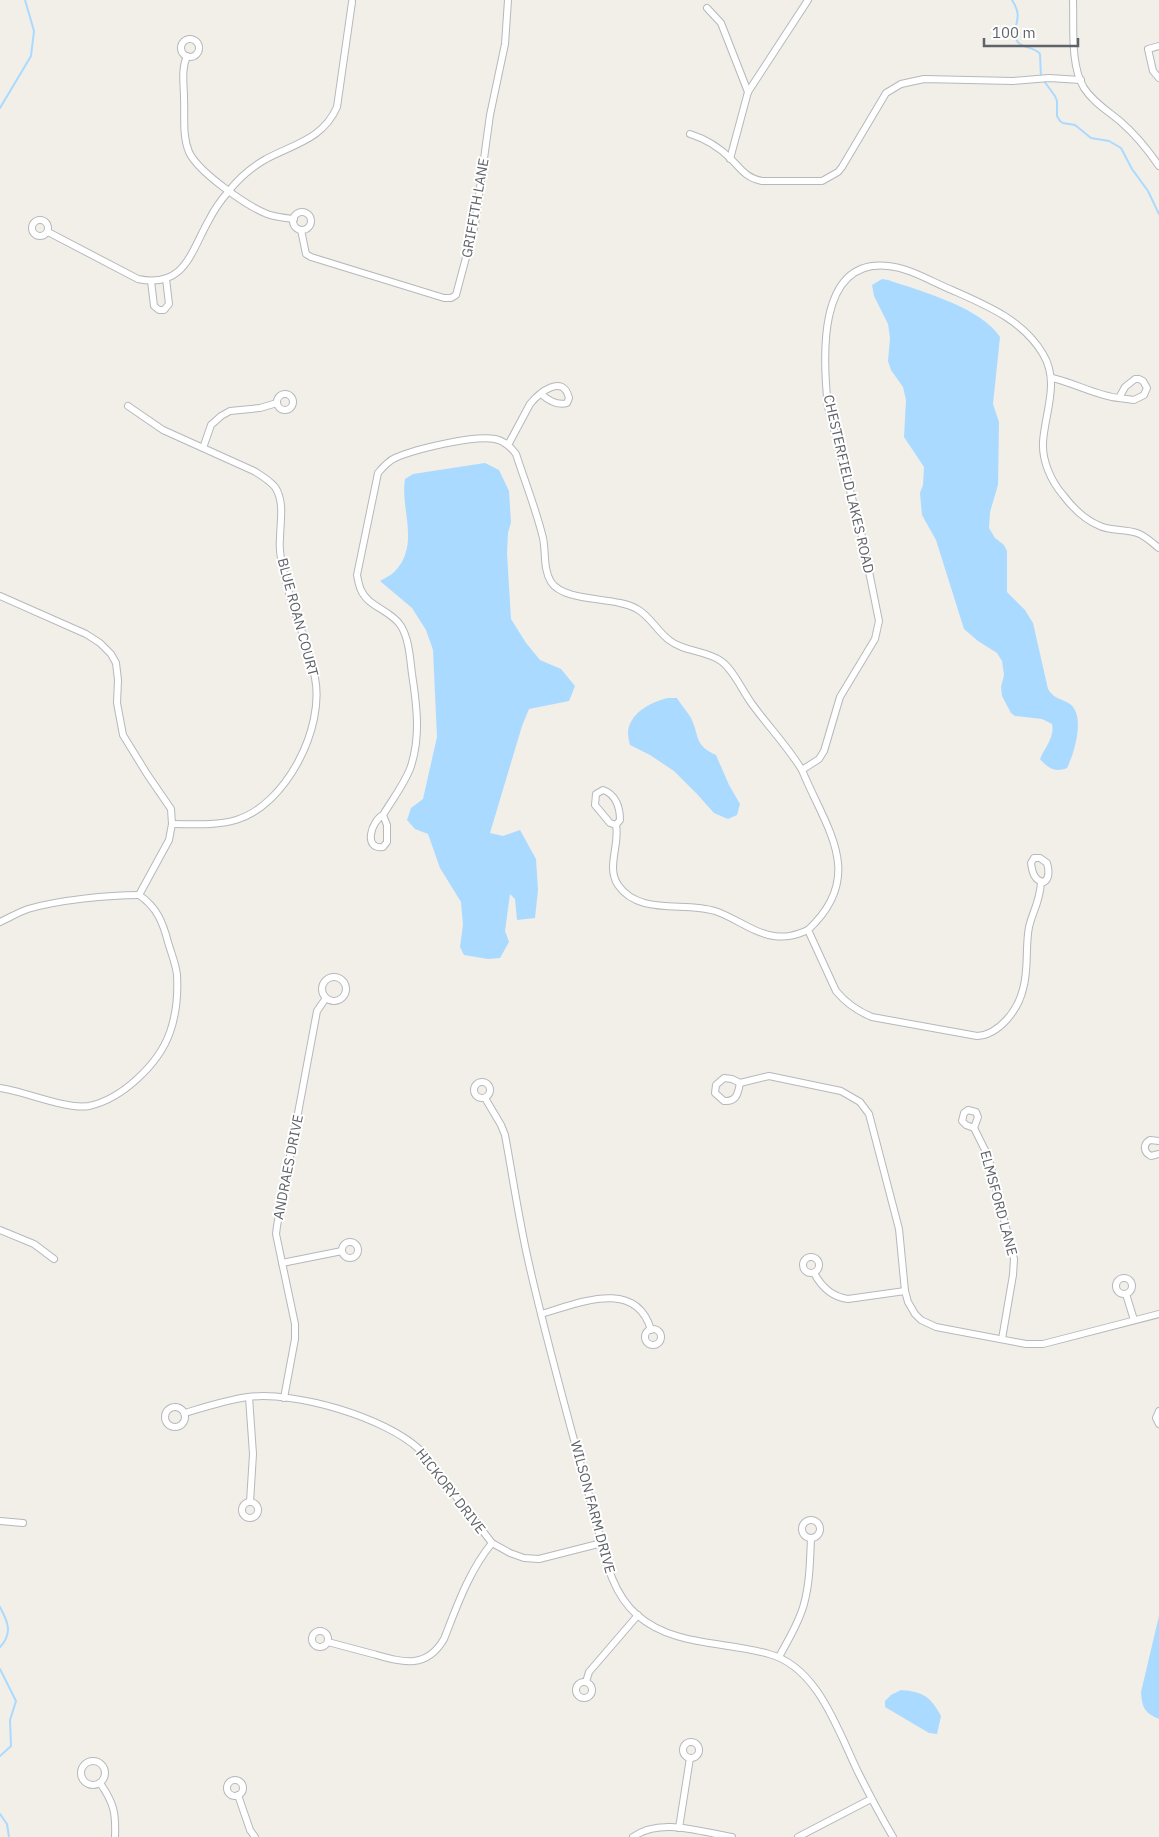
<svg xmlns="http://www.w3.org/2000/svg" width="1159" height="1837" font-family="'IBM Plex Sans',sans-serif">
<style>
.water{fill:#aadaff}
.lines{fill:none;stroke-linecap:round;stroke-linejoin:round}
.stream{stroke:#aadaff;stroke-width:2}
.minor-casing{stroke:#b5b8bc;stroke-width:8}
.minor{stroke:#fff;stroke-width:6}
.labels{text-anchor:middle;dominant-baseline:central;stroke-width:4;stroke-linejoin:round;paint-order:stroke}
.street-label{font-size:14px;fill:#5f6368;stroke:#fff}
</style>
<rect width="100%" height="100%" fill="#f1efe8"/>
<!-- water -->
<g class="water">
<path d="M882 279 888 280C921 291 982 308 1000 337L993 404 999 422 998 485 990 512 989 528 995 538 1004 545 1007 551V592L1025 610 1033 623 1048 689C1055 700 1061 698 1070 704 1086 716 1074 754 1067 768 1055 773 1048 768 1040 759 1045 747 1055 737 1052 724L1042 719 1015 716 1011 713 1002 696 1001 687 1004 675 1002 661 997 653 978 641 964 629 936 540 922 515 920 493 923 485 924 467 904 437 906 400 903 387 891 370 888 361 890 338 888 324 874 296 872 285Z"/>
<path d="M485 463 499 470 509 491 511 522 508 533 507 553 511 619 526 643 540 660 561 669 575 686 569 701 529 709 522 726 490 833 503 836 520 830 536 859 538 890 535 918 517 920 515 899 510 894 505 931 509 942 500 958 488 959 464 955 460 947 463 925 461 902 440 868 428 834 415 829 407 820 411 808 423 799 437 737 433 650 426 630 412 608 380 581C385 578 392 575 396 570 420 543 400 509 405 479L413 474Z"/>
<path d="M668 698H677C681 705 687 711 691 718 700 737 694 745 716 755L729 785 740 804 737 815 728 819 714 813 697 794 674 771 650 755 630 745C629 741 628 737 628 733 629 713 651 702 668 698Z"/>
<path d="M1159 1616V1719C1144 1713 1142 1707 1141 1692Z"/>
<path d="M901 1690C923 1692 930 1696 941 1716L937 1734 929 1733 885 1707V1701L891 1695Z"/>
</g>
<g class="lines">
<!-- stream -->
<g class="stream">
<path d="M1012 0C1025 20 1011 25 1016 39 1020 49 1034 46 1040 54L1041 77"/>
<polyline points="1044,81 1055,96 1057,101 1057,116 1060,121 1063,123 1075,125 1091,138 1109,141 1121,148 1132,169 1148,191 1159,214"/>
<polyline points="0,108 31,56 34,31 25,0"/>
<path d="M0 1607C8 1622 13 1633 0 1647"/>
<polyline points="0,1669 16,1701 10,1720 11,1746 0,1756"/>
<polyline points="0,1814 7,1824 9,1837"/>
</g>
<!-- minor casing -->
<g class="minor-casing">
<g id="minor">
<path d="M1073 0C1074 26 1070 65 1084 88 1093 102 1108 111 1121 122 1136 135 1148 150 1159 166"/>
<polyline points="707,8 721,23 748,92"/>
<circle cx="190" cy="48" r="9"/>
<polyline points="1159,46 1148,49 1153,71 1159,78"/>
<path d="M187 56C181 69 184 85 184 98 185 116 182 135 189 152 198 172 247 206 267 214 275 217 285 218 294 219"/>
<path d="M690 134C706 139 719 147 731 159 741 169 746 178 762 181H822L838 172 842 167 886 93 901 84 924 79 1013 81 1049 78 1081 80"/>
<polyline points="730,159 748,92 808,0"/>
<circle cx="302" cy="221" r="9"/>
<circle cx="40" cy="228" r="8"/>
<polyline points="301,230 306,254 311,257 444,298 451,298 456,295 475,224 490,115 505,44 508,0"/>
<path d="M48 232 138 279C185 289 191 251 209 220 214 210 221 200 228 192 238 179 252 167 266 159 294 144 323 139 337 107L352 2"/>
<polyline points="151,281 154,306 159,310 164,310 169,304 166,279"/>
<path d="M1052 378C1075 383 1097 396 1119 398"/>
<polygon points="1135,379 1139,379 1143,381 1147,388 1144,395 1134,400 1119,398 1125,387"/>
<circle cx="285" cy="402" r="8"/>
<path d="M128 406 163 430 254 471C262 476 269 480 275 487 285 502 280 522 280 539 279 548 281 560 283 569 290 606 308 641 315 678 325 728 286 805 236 820 215 826 193 824 172 824"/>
<path d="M508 445 530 404C539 393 563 373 569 398L567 403C558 406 548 400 541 394"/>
<polyline points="203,448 211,425 221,416 230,411 260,408 277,403"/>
<path d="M0 596 86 634 100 643 111 654 116 663 118 680 117 703 123 735 147 774 171 809 172 824 169 840 139 895C157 907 163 923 168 942 171 953 176 964 177 975 178 993 176 1015 170 1032 159 1064 122 1099 89 1106 67 1110 24 1091 0 1088"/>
<path d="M603 790C616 794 620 808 620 820L616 825 610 823 595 805 596 794Z"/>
<path d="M383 815 387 825V842L383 847C363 850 371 821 383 815 392 800 403 786 410 769 421 738 417 706 412 674 410 658 409 639 401 626 391 610 368 607 361 590 359 586 358 580 357 575L378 473C383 467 388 461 395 458 415 449 474 435 495 439 504 441 511 447 516 454 525 482 536 509 543 538 546 552 543 569 551 582 565 603 615 596 637 609 650 616 657 631 669 640 684 652 705 650 721 661 733 669 743 692 752 704 768 726 788 747 802 770"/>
<path d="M616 825C620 845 606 867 618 885 639 916 685 901 715 911 736 918 753 933 774 936 787 938 796 935 808 930"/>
<path d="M1034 858H1040L1047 863C1049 870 1050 878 1044 882 1034 881 1032 871 1031 863Z"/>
<path d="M1041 882C1040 902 1033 910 1029 927 1025 948 1029 969 1023 989 1018 1010 999 1035 977 1036L872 1017C857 1011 846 1003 836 991L808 930C867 875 826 829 802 770L819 759 824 751 840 697 875 639 879 621 861 532 828 407C823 360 816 258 888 266 910 268 932 282 952 290 986 305 1023 320 1043 354 1060 382 1045 412 1043 442 1042 461 1051 481 1063 495 1072 507 1085 520 1100 526 1111 531 1125 529 1137 533 1146 536 1152 543 1159 548"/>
<path d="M0 922C9 918 19 912 28 909 58 900 109 895 139 895"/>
<circle cx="334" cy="989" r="12"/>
<path d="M724 1078 732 1079 740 1083C738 1093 737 1102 724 1101L715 1093 716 1085Z"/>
<circle cx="482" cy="1090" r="8"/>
<polyline points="740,1083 769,1076 841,1091 860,1102 869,1114 899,1229 905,1291 908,1302 915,1314 921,1320 936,1327 1026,1344 1043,1344 1159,1314"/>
<path d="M485 1098 501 1125 505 1135C513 1178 519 1221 529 1264 544 1330 562 1396 580 1462 586 1483 591 1504 597 1525 605 1557 611 1592 637 1615 674 1647 725 1641 769 1654 818 1667 838 1731 858 1772 869 1794 880 1815 893 1837"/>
<polygon points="968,1110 976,1112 978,1117 974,1128 966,1125 962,1121 964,1113"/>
<polyline points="974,1128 988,1156 1014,1259 1013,1275 1002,1339"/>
<path d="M1159 1141 1150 1140C1143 1144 1143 1152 1151 1156L1159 1154"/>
<polyline points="0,1230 34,1244 54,1259"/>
<circle cx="350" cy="1250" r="8"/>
<circle cx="811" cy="1265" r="8"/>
<polyline points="282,1263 342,1251"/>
<path d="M814 1273C822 1288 832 1297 848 1299L905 1291"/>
<circle cx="1124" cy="1286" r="8"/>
<polyline points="1126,1294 1134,1320"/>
<path d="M541 1314C577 1304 636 1277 651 1330"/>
<circle cx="653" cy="1337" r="8"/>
<polyline points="249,1397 253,1454 250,1502"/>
<polyline points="284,1398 295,1339 295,1324 276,1234 277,1226 317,1011 326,998"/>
<circle cx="175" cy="1417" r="10"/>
<polyline points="1159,1411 1156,1418 1159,1424"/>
<path d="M185 1413C205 1407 226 1400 248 1397 295 1391 385 1417 420 1450L492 1543 510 1553 524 1558 539 1559 602 1543"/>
<circle cx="250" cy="1510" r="8"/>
<circle cx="811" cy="1529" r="9"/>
<polyline points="0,1521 23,1523"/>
<circle cx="320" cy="1639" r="8"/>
<path d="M328 1642C343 1646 358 1650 373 1654 402 1662 426 1670 444 1639 457 1606 469 1571 492 1543"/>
<path d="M779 1657C788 1640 799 1623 804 1604 810 1582 810 1560 811 1538"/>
<circle cx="584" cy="1690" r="8"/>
<polyline points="586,1682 589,1672 638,1615"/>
<circle cx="691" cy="1750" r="8"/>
<circle cx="93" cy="1773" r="12"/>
<circle cx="235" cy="1788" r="8"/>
<path d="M100 1783C114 1803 116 1813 115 1837"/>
<polyline points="238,1795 250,1830 255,1837"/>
<polyline points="679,1828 690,1758"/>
<path d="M633 1837C660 1817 701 1832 732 1837"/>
<polyline points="798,1837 871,1799"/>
</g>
</g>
<!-- minor -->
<use href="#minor" class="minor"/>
</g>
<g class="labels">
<!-- street labels -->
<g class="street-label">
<text transform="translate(475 208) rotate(-80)">GRIFFITH LANE</text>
<text transform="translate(849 484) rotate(77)">CHESTERFIELD LAKES ROAD</text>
<text transform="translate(298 617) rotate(75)">BLUE ROAN COURT</text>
<text transform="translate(288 1167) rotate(-79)">ANDRAES DRIVE</text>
<text transform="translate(999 1203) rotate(75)">ELMSFORD LANE</text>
<text transform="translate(451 1491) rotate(52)">HICKORY DRIVE</text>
<text transform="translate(593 1507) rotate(75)">WILSON FARM DRIVE</text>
</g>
</g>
<!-- scale -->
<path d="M984 38v8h94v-8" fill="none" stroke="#5f6368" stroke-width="2.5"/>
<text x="992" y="38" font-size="15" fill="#5f6368" stroke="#ffffff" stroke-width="4" paint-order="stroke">100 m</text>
</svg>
